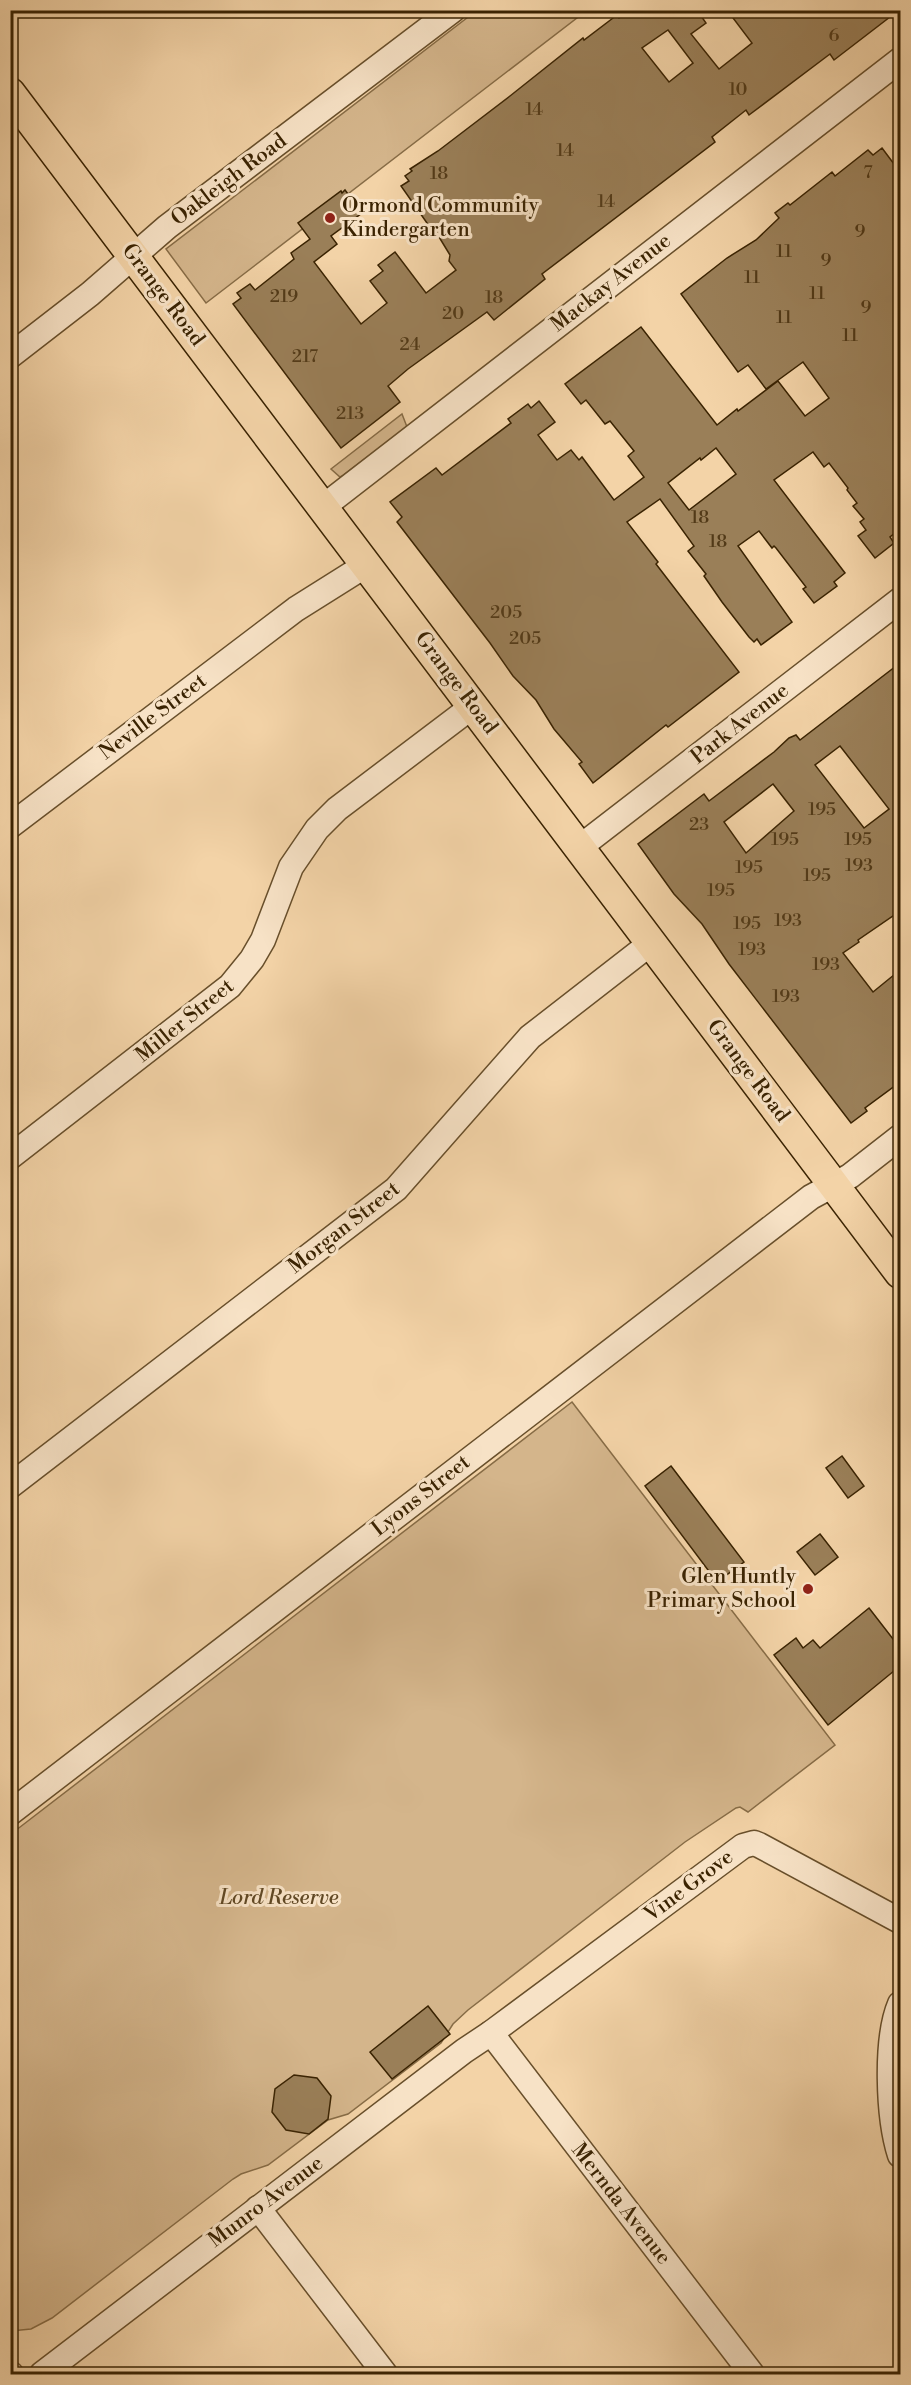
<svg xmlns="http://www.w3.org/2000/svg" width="911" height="2385" font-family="'Libre Bodoni',serif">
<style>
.green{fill:#d4b58b;stroke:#876c46;stroke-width:1.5}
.building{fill:#9a7f58;stroke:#3a2302;stroke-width:1.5;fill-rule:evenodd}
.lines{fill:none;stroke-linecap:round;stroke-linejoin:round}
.minor-casing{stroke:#684f2b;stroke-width:27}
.major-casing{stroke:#3a2302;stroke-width:33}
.minor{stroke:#f7e2c6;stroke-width:24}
.major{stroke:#f3d3a7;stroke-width:30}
.poi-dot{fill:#8f2418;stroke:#f7e2c6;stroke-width:2}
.labels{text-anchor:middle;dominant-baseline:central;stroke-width:6;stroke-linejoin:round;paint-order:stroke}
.number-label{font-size:18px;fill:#523a18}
.street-label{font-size:21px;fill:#3a2302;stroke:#f7e2c6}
.poi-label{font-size:21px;fill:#3a2302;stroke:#f7e2c6;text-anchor:start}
.park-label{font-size:21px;font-style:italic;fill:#604824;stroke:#f7e2c6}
</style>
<rect width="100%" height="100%" fill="#f3d3a7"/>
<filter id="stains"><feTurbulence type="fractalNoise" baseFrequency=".00333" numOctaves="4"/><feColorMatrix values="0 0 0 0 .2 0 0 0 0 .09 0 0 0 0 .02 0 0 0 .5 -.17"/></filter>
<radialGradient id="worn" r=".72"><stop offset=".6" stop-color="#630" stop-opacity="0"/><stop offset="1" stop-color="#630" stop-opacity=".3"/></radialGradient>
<!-- green -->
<g class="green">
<polygon points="476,11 586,11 206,303 166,249"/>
<polygon points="402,414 407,427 342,476 340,477 331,469"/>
<polygon points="572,1402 835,1745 748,1812 740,1807 736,1808 685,1842 468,2010 453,2024 441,2043 348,2114 328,2120 268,2165 241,2174 233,2179 52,2318 31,2329 11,2331 11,1834"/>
</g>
<!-- building -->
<g class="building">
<path d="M629 10H697L706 23 691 34 719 69 752 43 727 10H899L834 60 830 54 749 115 746 110 712 137 715 142 542 274 545 279 494 320 487 312 408 369 388 386 400 402 341 448 233 304 241 298 237 293 250 284 255 290 294 259 291 253 310 239 298 223 341 191 342 193 345 190 362 213 331 236 337 244 314 262 361 324 387 303 370 281 383 271 378 265 395 252 426 293 456 270 449 261 450 255 436 232 434 233 401 186 409 181 405 176 412 171 410 169 438 151 510 96 583 38 584 40 617 15 619 18ZM668 30 693 63 669 82 642 48Z"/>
<path d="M882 148 900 172V529L890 537 894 543 875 558 858 536 866 530 860 522 864 519 853 506 857 503 847 490 848 488 829 463 824 467 813 452 774 480 845 573 834 582 837 586 814 603 803 589 806 587 776 548 774 546 772 548 759 531 738 546 792 622 761 645 757 639 754 642 749 637 722 602 704 576 706 574 688 551 694 546 660 499 627 522 658 562 656 564 739 672 668 727 666 725 593 783 579 764 582 762 554 729 536 700 513 676 490 643 397 522 402 517 390 502 436 468 442 475 511 423 508 419 528 404 531 408 539 401 555 422 538 435 557 460 571 450 579 460 582 457 614 500 644 477 628 456 634 451 610 421 605 424 586 400 581 404 565 384 641 327 717 425 737 409 738 411 778 381 805 416 829 398 803 362 766 389 748 365 738 372 681 294 727 258 756 240 779 218 775 213 788 203 790 205 832 172 835 176 868 150 873 155ZM716 448 736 474 689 510 668 483 700 458 701 460Z"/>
<path d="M900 663V911L858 940 859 942 843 953 873 992 900 970V1082L865 1108 867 1111 851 1123 729 964 702 924 674 894 638 844 704 794 709 801 774 752 789 738 796 735 800 740ZM840 746 889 809 864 828 815 765ZM773 784 794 811 746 853 724 822Z"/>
<polygon points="842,1456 864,1486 848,1498 826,1468"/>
<polygon points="671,1466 744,1562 717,1582 645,1486"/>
<polygon points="820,1534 838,1557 815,1575 797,1552"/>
<polygon points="869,1608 900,1648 900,1666 828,1725 774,1655 796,1638 803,1648 813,1640 820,1648"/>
<polygon points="428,2006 450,2034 392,2079 370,2052"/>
<polygon points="294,2075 317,2078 331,2096 328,2119 309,2134 286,2130 272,2112 275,2089"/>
</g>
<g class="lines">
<!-- minor casing -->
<g class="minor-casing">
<g id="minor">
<polyline points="10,356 90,294 167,227 453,10"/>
<polyline points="323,507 900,60"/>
<polyline points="10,826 296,609 366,565"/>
<polyline points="580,847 900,600"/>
<polyline points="10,1157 230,986 252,959 263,940 291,867 317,829 337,809 473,706"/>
<polyline points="10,1486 396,1189 530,1037 651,943"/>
<polyline points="10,1813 811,1197 850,1176 900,1137"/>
<path d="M900 2004C885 2039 888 2118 900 2155"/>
<polyline points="491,2033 752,2374"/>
<polyline points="258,2208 385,2374"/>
<polyline points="10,2374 11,2374"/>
<polyline points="42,2374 464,2051 491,2033 743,1846 754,1843 759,1845 900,1921"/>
</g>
</g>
<!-- major casing -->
<g class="major-casing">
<polyline id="major" points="10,93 900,1273"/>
</g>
<!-- minor -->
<use href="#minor" class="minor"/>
<!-- major -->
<use href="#major" class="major"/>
</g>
<!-- markers -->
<g class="poi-dot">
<circle cx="330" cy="218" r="6"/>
<circle cx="808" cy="1589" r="6"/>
</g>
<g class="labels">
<!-- number labels -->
<g class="number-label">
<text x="834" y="35">6</text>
<text x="738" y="89">10</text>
<text x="534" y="109">14</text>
<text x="565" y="150">14</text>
<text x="868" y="172">7</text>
<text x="439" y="173">18</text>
<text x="606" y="201">14</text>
<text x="860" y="231">9</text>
<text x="784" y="251">11</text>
<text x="826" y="260">9</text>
<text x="752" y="277">11</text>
<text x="817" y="293">11</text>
<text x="284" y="296">219</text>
<text x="494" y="297">18</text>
<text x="866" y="307">9</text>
<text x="453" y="313">20</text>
<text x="784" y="317">11</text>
<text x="850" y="335">11</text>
<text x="410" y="344">24</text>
<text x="305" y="356">217</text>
<text x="350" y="413">213</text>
<text x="700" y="517">18</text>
<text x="718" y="541">18</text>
<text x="506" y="612">205</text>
<text x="525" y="638">205</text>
<text x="822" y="809">195</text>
<text x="699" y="824">23</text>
<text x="785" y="839">195</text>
<text x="858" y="839">195</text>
<text x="859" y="865">193</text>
<text x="749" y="867">195</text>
<text x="817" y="875">195</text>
<text x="721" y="890">195</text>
<text x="788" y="920">193</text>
<text x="747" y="923">195</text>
<text x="752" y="949">193</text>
<text x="826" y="964">193</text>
<text x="786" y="996">193</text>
</g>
<!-- street labels -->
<g class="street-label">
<text transform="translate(229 180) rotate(-37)">Oakleigh Road</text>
<text transform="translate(611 283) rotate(-38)">Mackay Avenue</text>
<text transform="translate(163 295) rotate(53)">Grange Road</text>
<text transform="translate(456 683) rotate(53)">Grange Road</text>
<text transform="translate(153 717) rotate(-37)">Neville Street</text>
<text transform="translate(740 724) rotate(-38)">Park Avenue</text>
<text transform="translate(185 1021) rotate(-39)">Miller Street</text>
<text transform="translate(748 1071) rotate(53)">Grange Road</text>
<text transform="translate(344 1228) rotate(-38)">Morgan Street</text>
<text transform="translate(421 1496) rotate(-38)">Lyons Street</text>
<text transform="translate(689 1886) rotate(-37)">Vine Grove</text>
<text transform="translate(266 2202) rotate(-37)">Munro Avenue</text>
<text transform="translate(621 2204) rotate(52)">Mernda Avenue</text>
</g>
<!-- poi labels -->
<g class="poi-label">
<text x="342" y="206">Ormond Community<tspan x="342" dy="24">Kindergarten</tspan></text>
<text x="796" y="1577" text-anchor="end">Glen Huntly<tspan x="796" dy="24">Primary School</tspan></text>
</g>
<!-- park labels -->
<g class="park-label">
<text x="279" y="1898">Lord Reserve</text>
</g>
</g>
<!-- margin -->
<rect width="911" height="2385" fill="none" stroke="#f3d3a7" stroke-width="36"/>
<rect x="12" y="12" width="887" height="2361" fill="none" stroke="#3a2302" stroke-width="3"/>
<rect x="18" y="18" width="875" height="2349" fill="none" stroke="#3a2302" stroke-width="1.5"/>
<rect width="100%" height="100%" filter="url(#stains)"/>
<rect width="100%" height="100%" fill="url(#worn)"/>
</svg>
